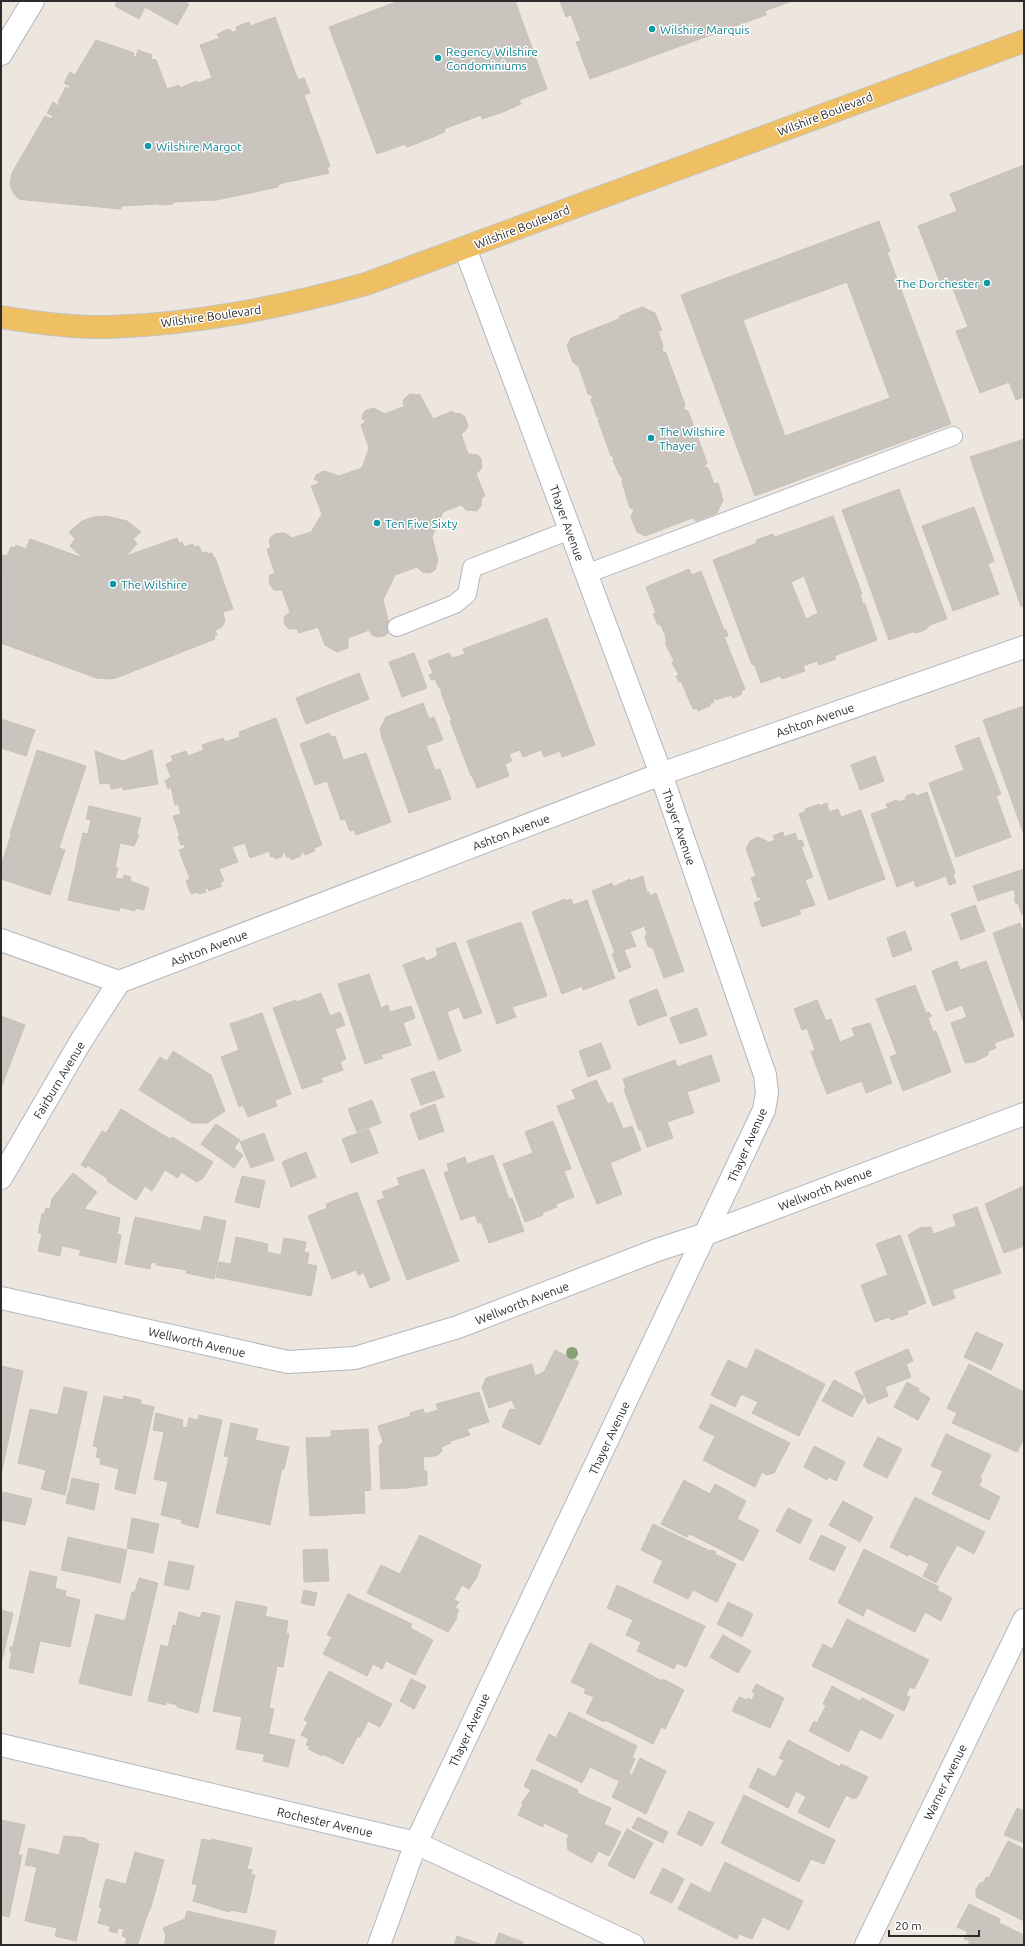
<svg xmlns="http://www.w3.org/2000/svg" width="1025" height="1946" font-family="Ubuntu,sans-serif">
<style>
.building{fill:#c9c4bd;stroke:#c9c1b8;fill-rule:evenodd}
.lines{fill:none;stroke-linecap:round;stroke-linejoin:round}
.lane-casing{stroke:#b2b6bf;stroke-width:20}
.street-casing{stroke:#b2b6bf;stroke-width:24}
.secondary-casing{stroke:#b2b6bf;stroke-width:24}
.primary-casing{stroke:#c4c4c4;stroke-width:24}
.lane{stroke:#fff;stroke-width:18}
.street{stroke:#fff;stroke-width:22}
.secondary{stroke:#fff;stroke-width:22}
.primary{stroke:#efbf63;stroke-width:22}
.tree{fill:#87a274}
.culture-dot{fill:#0f9aa8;stroke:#fff;stroke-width:1.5}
.labels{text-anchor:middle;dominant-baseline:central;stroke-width:3;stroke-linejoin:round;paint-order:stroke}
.culture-label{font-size:12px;fill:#0d838f;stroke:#fff;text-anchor:start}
.street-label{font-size:12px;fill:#2c2c2c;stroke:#fff}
</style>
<rect width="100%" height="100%" fill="#ede6df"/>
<!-- building -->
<g class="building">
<polygon points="117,1 182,1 189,4 177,25 145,7 139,19 115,6"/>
<polygon points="399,1 515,1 547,89 519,100 521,104 503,112 482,119 481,115 444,129 445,132 423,141 407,147 405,144 377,154 329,27"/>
<polygon points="560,1 792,1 765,11 766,15 590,79 576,42 581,41 571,15 566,17"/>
<polygon points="275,17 298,80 304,78 310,93 304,95 330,166 327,168 329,173 283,183 226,30 230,29 232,32 237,31 237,33 236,27 249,22 250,26"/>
<polygon points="226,30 283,183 278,185 278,187 212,201 212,200 173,202 173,204 159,205 158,204 121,206 121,209 26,200 19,199 14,194 10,185 12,173 45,116 51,119 53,116 47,113 53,102 59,106 60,104 58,102 66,87 69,89 70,86 64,83 70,72 75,75 96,40 134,53 133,56 136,57 138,50 152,55 151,59 156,60 167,89 179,85 180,88 197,81 198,83 212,78 200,45 217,39 220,40 217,34"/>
<polygon points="1024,165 1024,397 1016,400 1009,382 980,393 956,331 968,327 950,281 941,285 918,226 957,211 950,194"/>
<path d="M879 221 890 251 887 252 951 424 755 496 681 295ZM847 282 890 398 785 436 743 320Z"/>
<polygon points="642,307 655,313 662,330 658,331 663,346 662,350 666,353 685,405 683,409 688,411 707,463 704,467 708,468 714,484 718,483 723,500 717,513 696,521 692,518 645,536 637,532 631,517 634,509 630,508 622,482 623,478 620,476 613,460 614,457 611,456 598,420 600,417 597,417 591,400 593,396 588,394 579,367 573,362 567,346 571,338 619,319 620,316"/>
<polygon points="410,394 420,395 433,419 453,411 453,413 461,414 465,417 468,426 466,430 461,434 468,454 478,455 481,458 482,468 476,474 485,496 482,497 481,506 477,511 466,510 461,505 443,512 432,537 438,560 435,570 429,573 422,572 417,567 395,575 383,600 389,623 388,633 384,636 377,637 372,635 369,630 348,638 348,648 337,652 325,645 318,627 299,633 297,629 289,629 285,625 284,617 290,612 282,590 274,590 269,583 270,575 275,573 267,550 271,546 269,543 270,538 275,534 281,533 285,533 292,538 311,532 322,514 311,486 320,483 314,479 316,475 324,471 339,476 362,468 369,448 361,425 366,421 362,419 363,414 366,410 374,408 385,414 405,406 403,404 404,399"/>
<polygon points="1024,439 1024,606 1021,607 970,457"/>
<polygon points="899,489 947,619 930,625 925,630 916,633 912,632 889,640 842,510"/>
<polygon points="974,507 994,561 988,564 999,594 953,611 922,526"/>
<polygon points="106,516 127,521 141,532 133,539 137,544 126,556 177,538 179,543 182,542 184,547 193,544 194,547 199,546 202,553 207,552 208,554 212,553 214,558 215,558 233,609 223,612 225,621 222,627 215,630 217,635 214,636 215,639 116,678 109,679 96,678 1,643 2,555 7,556 11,547 15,548 16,545 26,549 30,539 83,558 70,546 75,539 69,532 82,521 94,517"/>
<path d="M833 516 862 594 860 595 863 604H865L877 640 834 656 836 659 819 665 817 661 803 666 805 671 782 679 780 676 761 683 754 664 752 665 713 560 757 543 756 540 773 534 775 537ZM804 576 818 613 806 619 791 582Z"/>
<polygon points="689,569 692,575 701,571 724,630 726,630 728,636 724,637 745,689 741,691 742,694 733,698 732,695 727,697 726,694 724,695 725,697 716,700 716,698 713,699 714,702 710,703 710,706 698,711 697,708 693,709 681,681 679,682 676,676 679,675 672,663 674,661 665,643 667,642 665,637 666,636 660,624 658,625 653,614 656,613 646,587"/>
<polygon points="547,618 595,745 562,757 560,751 544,757 541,750 523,757 520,750 509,754 512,761 505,764 509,776 477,788 472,775 471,776 450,721 452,721 441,693 442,693 440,687 439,688 435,679 431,680 429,675 433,673 428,661 449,653 452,658 465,654 463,649"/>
<polygon points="414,653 427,688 402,697 389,662"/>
<polygon points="359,673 369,699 306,724 296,698"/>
<polygon points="423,703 429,719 434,717 443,740 426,746 435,770 440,769 451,799 409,813 382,738 380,729 386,717"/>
<polygon points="1024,706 1024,835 983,720"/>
<polygon points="276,718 322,845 314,848 315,851 305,855 305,852 300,854 301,856 291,860 290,857 287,858 285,852 282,853 283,856 275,859 274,856 271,857 269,851 250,858 245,843 232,847 238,862 219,869 224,881 220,883 222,886 209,891 208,888 205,889 206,892 199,894 198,892 191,894 186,881 190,879 179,850 185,848 184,844 181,845 178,837 180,836 173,816 181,814 178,804 175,805 171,787 168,789 165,781 171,777 166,764 173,761 171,756 186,751 188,756 204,750 202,745 223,738 225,742 240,737 239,732"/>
<polygon points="1,719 35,730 26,756 1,748"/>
<polygon points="329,733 331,737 335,736 343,760 366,753 391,822 356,835 354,830 350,831 345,819 341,820 327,781 315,785 300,744"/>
<polygon points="979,737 1001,794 996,796 1011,837 956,857 929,783 964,770 955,746"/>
<polygon points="37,750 86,766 59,848 65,850 50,895 1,879 1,866 11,835 10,834"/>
<polygon points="152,750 158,784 123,790 123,787 111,789 110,783 100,784 95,751 123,761"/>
<polygon points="875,756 884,781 860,790 851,765"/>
<polygon points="927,792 955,873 953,874 956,883 949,885 946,876 916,887 914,880 897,887 871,814 888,808 886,804 897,800 897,802 905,800 906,796 914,793 917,796"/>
<polygon points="827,803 829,812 838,809 841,817 861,810 885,879 829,900 799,814 806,811 805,809 819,804 820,806"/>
<polygon points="89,806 141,818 137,833 139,835 134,846 120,843 115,868 118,868 115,878 123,879 124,875 131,877 130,881 149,888 144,910 135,908 135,911 120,907 119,911 68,900 83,833 88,834 91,820 86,819"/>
<polygon points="783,832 784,837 795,833 798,841 802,840 804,846 801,847 813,877 805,880 815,905 799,910 801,914 762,927 754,903 761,900 760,897 758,898 751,878 756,876 746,849 750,841 758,837 767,841 767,843 775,840 773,836"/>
<polygon points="1024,869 1024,886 978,901 973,886"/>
<polygon points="643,876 647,893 649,892 650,896 656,893 684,971 664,978 653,948 648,946 645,937 647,933 644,926 630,932 636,946 624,950 631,967 619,972 612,954 615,953 592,891 612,883 613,887 630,879 630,881"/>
<polygon points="1024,887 1024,914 1022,915 1018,903 1016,904 1014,898 1016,897 1014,890"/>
<polygon points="565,899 566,901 571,899 573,905 587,900 615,978 583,990 582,986 562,994 532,912"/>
<polygon points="975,905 985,931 961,940 951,914"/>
<polygon points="521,922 547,996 512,1007 516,1017 497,1024 467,941"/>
<polygon points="1020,923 1022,929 1024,928 1024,1023 993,933"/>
<polygon points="905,931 912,950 893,957 887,938"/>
<polygon points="455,942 482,1013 464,1019 459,1007 447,1012 461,1051 439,1060 403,965 424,957 426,961 434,958 438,955 436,949"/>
<polygon points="957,961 960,970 986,961 1014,1036 994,1043 996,1048 988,1051 988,1055 974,1062 965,1063 951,1023 967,1017 962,1005 946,1011 932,971"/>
<polygon points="369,974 381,1008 388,1005 390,1012 411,1006 415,1018 403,1023 411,1045 381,1055 383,1058 365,1064 338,984"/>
<polygon points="915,985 926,1013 929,1012 932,1016 928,1018 933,1032 936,1031 951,1072 903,1091 890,1057 897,1054 876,999"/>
<polygon points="657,989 667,1015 638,1026 629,1000"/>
<polygon points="321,993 330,1016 340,1012 345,1025 335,1029 346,1059 340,1062 343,1070 321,1078 323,1082 302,1089 273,1008 296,1000 297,1002"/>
<polygon points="817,1000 826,1021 831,1019 840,1042 855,1036 852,1028 870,1023 892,1083 866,1093 862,1081 827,1094 811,1052 815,1050 807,1028 802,1030 794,1009"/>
<polygon points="697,1008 707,1035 680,1044 670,1018"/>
<polygon points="262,1013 291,1094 275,1100 277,1106 248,1117 243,1105 239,1107 221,1057 239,1050 230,1024"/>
<polygon points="1,1016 25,1025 1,1088"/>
<polygon points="601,1043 611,1068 588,1077 579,1051"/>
<polygon points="173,1051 211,1075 225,1111 207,1123 192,1123 139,1090 160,1057 167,1061"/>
<polygon points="711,1055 720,1081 687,1092 694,1113 667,1122 673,1138 647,1147 641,1130 639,1130 624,1089 626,1089 623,1079 675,1060 677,1067"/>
<polygon points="434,1071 444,1097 421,1105 411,1079"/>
<polygon points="596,1080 608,1104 612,1102 623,1129 632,1126 641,1150 610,1163 622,1194 597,1204 557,1106 576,1099 572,1090"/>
<polygon points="372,1100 381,1123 357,1132 348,1109"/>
<polygon points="435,1104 444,1131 419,1140 410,1114"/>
<polygon points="121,1109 170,1139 172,1137 213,1162 203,1178 197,1182 181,1172 178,1178 165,1170 152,1191 145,1186 136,1200 107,1181 108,1179 87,1165 86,1168 81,1165 102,1131 106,1133"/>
<polygon points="553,1121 571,1169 564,1171 574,1197 556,1204 557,1207 542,1213 543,1215 525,1222 503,1164 533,1153 525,1132"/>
<polygon points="216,1124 240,1140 234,1148 243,1155 234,1168 201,1144"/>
<polygon points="369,1129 378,1153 351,1163 342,1139"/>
<polygon points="264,1133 274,1160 251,1168 240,1142"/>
<polygon points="306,1152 316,1177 291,1187 282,1162"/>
<polygon points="493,1155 509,1199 512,1198 524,1231 489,1243 481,1222 478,1223 475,1215 461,1220 444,1173 449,1171 447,1164 465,1157 467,1164"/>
<polygon points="424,1169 459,1261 407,1280 377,1201 385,1198 382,1192 400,1185 397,1178"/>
<polygon points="73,1173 97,1192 84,1209 120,1218 117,1234 121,1235 116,1263 79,1255 81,1250 62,1246 60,1256 38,1251 42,1233 38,1233 42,1214 44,1214 46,1208 50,1209 52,1199"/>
<polygon points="242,1176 265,1181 259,1208 235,1202"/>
<polygon points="1024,1186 1024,1246 1004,1253 985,1204"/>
<polygon points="357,1192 390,1280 370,1288 364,1273 358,1275 356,1270 332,1279 308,1216 327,1208 326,1204"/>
<polygon points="977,1207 1001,1273 952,1290 955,1298 933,1306 908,1235 920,1228 931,1227 933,1234 956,1226 953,1215"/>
<polygon points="204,1216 226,1221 214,1279 186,1273 187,1270 156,1265 157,1263 151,1262 150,1269 125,1264 135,1217 201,1231"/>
<polygon points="900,1235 926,1303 907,1311 908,1314 891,1320 889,1317 875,1322 861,1285 888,1275 876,1244"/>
<polygon points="236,1237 268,1244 267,1252 281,1255 284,1238 306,1242 304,1252 309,1253 307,1264 317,1266 311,1296 216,1277 219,1262 231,1264"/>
<polygon points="976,1332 1003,1344 991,1370 964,1357"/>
<polygon points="756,1349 825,1384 799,1436 752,1413 758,1402 741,1394 735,1407 711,1395 728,1360 747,1369"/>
<polygon points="908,1349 913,1361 906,1364 911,1377 885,1387 888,1396 868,1404 855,1372"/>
<polygon points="555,1350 579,1362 540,1445 502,1427 510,1409 516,1410 512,1400 489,1408 482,1387 486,1378 532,1364 535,1376 544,1372"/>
<polygon points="969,1364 1024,1392 1024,1439 1017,1452 952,1423 957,1413 947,1408"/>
<polygon points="1,1366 23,1371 1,1475"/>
<polygon points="834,1380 864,1396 852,1417 822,1401"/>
<polygon points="907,1382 919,1389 918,1391 930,1398 918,1420 894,1407"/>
<polygon points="64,1387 87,1392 65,1495 41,1489 46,1470 18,1463 30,1409 58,1415"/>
<polygon points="479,1392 489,1422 467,1429 470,1435 451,1441 451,1443 441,1447 442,1451 438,1455 430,1457 423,1456 424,1471 427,1471 427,1485 407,1488 381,1489 379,1446 383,1442 378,1426 411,1416 410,1413 423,1409 425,1414 438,1410 436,1404"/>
<polygon points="104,1396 123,1400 124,1396 141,1400 141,1404 154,1407 135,1494 115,1489 119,1469 100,1464 101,1458 96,1457 98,1447 93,1446"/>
<polygon points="711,1404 790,1443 774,1473 766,1475 762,1472 755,1487 703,1460 715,1436 699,1428"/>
<polygon points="156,1413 183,1420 182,1427 187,1428 189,1418 198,1420 199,1415 222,1420 198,1528 181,1523 182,1520 161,1515 168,1482 154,1479 164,1432 153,1430"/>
<polygon points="231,1423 258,1429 255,1440 289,1447 284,1469 282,1468 270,1525 216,1513 229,1457 224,1456"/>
<polygon points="368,1429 371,1490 364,1491 365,1513 310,1516 306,1438 331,1437 331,1431"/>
<polygon points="946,1434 991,1455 980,1477 982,1479 979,1486 1000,1497 989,1520 932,1494 943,1471 931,1466"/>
<polygon points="878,1437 902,1449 887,1478 863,1466"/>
<polygon points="814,1446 845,1462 836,1481 829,1477 827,1480 804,1467"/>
<polygon points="72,1478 99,1484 94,1510 66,1503"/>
<polygon points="684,1480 710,1494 715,1484 746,1501 737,1519 759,1530 743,1561 694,1536 689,1534 687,1537 661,1524"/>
<polygon points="3,1492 32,1499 25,1525 1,1520"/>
<polygon points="915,1497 985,1532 974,1554 957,1545 936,1583 923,1576 929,1564 909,1554 908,1556 890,1547"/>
<polygon points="843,1501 873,1517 860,1542 829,1525"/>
<polygon points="788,1508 812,1520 800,1544 776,1531"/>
<polygon points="132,1518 159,1524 153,1553 127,1548"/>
<polygon points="653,1524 710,1551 711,1550 716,1552 715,1554 736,1564 717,1602 693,1590 688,1599 653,1582 663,1561 641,1550"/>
<polygon points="420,1535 481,1565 477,1577 469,1589 462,1585 454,1600 459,1602 455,1608 459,1610 456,1616 457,1618 448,1632 367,1593 381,1565 400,1574"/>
<polygon points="821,1535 846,1547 834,1571 809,1559"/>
<polygon points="68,1537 102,1545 95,1577 61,1570"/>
<polygon points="102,1545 127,1550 120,1583 95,1577"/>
<polygon points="327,1549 329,1581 304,1582 303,1550"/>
<polygon points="864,1549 939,1587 937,1590 952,1598 941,1621 925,1612 915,1632 867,1608 863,1616 838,1603"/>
<polygon points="169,1561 194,1566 189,1590 164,1585"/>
<polygon points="30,1571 57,1577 55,1588 66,1591 65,1596 80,1600 70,1647 40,1641 33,1673 9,1668 12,1652 10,1652 10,1647 13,1647"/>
<polygon points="139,1578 158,1583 131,1696 79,1683 96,1614 125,1621 132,1592 135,1592"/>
<polygon points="617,1585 705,1626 686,1667 677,1663 674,1669 637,1651 641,1642 626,1635 633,1620 607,1608"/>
<polygon points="304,1590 317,1593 314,1606 301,1603"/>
<polygon points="348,1594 412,1624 410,1628 433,1640 415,1675 386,1661 382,1669 373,1664 367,1676 323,1654 332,1637 327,1635"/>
<polygon points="236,1601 267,1607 265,1616 288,1621 286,1634 289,1634 283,1667 277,1666 269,1708 274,1709 264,1754 236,1749 242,1717 213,1711"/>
<polygon points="728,1602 753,1614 742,1637 717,1624"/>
<polygon points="1,1610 13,1613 1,1664"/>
<polygon points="179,1612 200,1618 202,1612 220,1616 198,1713 177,1707 177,1705 166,1702 166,1705 148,1701 161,1645 168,1647 173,1625 176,1626"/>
<polygon points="847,1619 929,1660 914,1689 910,1687 906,1695 910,1697 904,1711 812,1666 823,1644 832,1649"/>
<polygon points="723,1635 751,1651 738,1673 710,1657"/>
<polygon points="590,1643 662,1681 663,1679 684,1690 665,1729 661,1727 653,1744 605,1720 604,1722 586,1713 594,1697 584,1693 586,1689 571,1682"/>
<polygon points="329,1671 392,1704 380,1727 368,1721 360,1737 358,1736 343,1764 323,1754 322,1756 308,1749 310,1746 306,1745 309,1739 301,1735 308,1722 304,1720"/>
<polygon points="411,1679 426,1686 414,1709 400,1701"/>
<polygon points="756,1684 784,1698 770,1728 732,1711 739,1697 747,1700 748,1698 752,1700 755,1693 752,1692"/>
<polygon points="832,1686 860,1701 862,1698 894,1715 881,1739 860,1729 849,1752 809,1731 814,1721 817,1723 826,1706 823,1704"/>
<polygon points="569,1712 637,1746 632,1757 635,1759 629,1773 624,1771 619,1781 590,1767 582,1783 536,1760 549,1734 556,1738"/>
<polygon points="269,1734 295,1740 288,1767 263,1761"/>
<polygon points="788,1740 840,1767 841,1764 868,1777 857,1798 855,1797 854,1799 846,1795 829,1828 798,1812 806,1797 796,1791 788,1808 749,1787 758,1768 775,1777 784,1760 779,1758"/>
<polygon points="640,1758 666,1771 646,1814 612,1797 624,1771 632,1775"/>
<polygon points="532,1769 578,1790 577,1793 611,1808 604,1824 621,1832 609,1856 598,1851 592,1863 568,1850 567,1839 569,1835 544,1823 543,1827 518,1815 523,1805 522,1802 531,1790 524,1786"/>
<polygon points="744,1795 835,1840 824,1864 811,1859 799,1882 721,1843"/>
<polygon points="1017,1808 1024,1811 1024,1843 1004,1835"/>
<polygon points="689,1811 714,1823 702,1846 677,1834"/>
<polygon points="638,1817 668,1832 663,1843 632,1828"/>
<polygon points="1,1820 25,1825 18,1855 22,1855 9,1917 1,1915"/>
<polygon points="627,1829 653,1843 634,1879 608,1865"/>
<polygon points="64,1836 85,1838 88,1841 99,1844 76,1941 55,1936 57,1928 25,1921 37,1867 25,1865 29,1848 59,1855"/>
<polygon points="202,1839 211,1841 212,1839 252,1848 247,1869 252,1870 251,1875 255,1875 246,1913 230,1910 229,1912 193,1901 197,1885 192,1884"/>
<polygon points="1008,1841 1024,1849 1024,1921 976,1897 976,1890 980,1883 984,1882 986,1877 989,1878"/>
<polygon points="135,1852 164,1860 151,1907 146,1918 139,1941 137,1945 125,1945 127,1938 122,1936 124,1929 118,1928 117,1933 109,1931 110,1926 98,1923 102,1908 99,1907 106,1879 126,1884"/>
<polygon points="725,1862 803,1901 789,1930 763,1917 752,1939 739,1934 737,1939 678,1909 691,1883 710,1893"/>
<polygon points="663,1868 684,1879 672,1903 650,1893"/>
<polygon points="969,1904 1000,1919 999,1923 1024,1935 1024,1945 968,1945 970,1941 964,1939 968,1932 957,1927"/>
<polygon points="187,1911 276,1931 273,1945 164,1945 166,1935 163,1928 185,1919"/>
<polygon points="499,1933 523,1942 522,1945 495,1945"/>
<polygon points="457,1936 483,1945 454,1945"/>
</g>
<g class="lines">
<!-- lane casing -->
<g class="lane-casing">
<g id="lane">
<polyline points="586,574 953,436"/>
<polyline points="397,627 455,604 467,594 472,568 570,530"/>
</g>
</g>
<!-- street casing -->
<g class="street-casing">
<g id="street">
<polyline points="1,940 119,982 661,774 1024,647"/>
<polyline points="1,1178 81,1041 119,982"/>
<polyline points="1,1298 288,1362 355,1358 458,1327 657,1250 706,1234 1024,1114"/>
<polyline points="1,1745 416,1843 633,1945"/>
<polyline points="379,1945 416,1843 764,1110 767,1093 765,1075 661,774 465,248"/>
<polyline points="866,1945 1024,1620"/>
</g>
</g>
<!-- secondary casing -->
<g class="secondary-casing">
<polyline id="secondary" points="1,54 33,1"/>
</g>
<!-- primary casing -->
<g class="primary-casing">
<path id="primary" d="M1 317C37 323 73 328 110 327 198 324 281 307 366 284L1024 41"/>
</g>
<!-- lane -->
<use href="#lane" class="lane"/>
<!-- street -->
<use href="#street" class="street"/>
<!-- secondary -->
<use href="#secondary" class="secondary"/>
<!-- primary -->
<use href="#primary" class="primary"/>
</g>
<!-- trees -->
<circle class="tree" cx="572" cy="1353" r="6"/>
<!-- markers -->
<g class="culture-dot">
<circle cx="652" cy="29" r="4"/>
<circle cx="438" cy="58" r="4"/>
<circle cx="148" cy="146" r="4"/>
<circle cx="987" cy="283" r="4"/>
<circle cx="651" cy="438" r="4"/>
<circle cx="377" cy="523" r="4"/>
<circle cx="113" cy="584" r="4"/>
</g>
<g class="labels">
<!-- culture labels -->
<g class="culture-label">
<text x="660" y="29">Wilshire Marquis</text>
<text x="446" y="51">Regency Wilshire<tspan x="446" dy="14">Condominiums</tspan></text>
<text x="156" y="146">Wilshire Margot</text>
<text x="979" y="283" text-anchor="end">The Dorchester</text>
<text x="659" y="431">The Wilshire<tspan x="659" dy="14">Thayer</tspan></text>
<text x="385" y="523">Ten Five Sixty</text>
<text x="121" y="584">The Wilshire</text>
</g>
<!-- street labels -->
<g class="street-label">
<text transform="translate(825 114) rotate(-21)">Wilshire Boulevard</text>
<text transform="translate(522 227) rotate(-21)">Wilshire Boulevard</text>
<text transform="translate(211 316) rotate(-8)">Wilshire Boulevard</text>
<text transform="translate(567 523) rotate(70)">Thayer Avenue</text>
<text transform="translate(815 720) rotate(-19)">Ashton Avenue</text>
<text transform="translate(679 827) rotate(71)">Thayer Avenue</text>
<text transform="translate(511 832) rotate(-21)">Ashton Avenue</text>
<text transform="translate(209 948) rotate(-21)">Ashton Avenue</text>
<text transform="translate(59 1080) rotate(-59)">Fairburn Avenue</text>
<text transform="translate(747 1145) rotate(-66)">Thayer Avenue</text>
<text transform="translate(825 1189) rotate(-21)">Wellworth Avenue</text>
<text transform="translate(522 1303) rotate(-21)">Wellworth Avenue</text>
<text transform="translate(197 1342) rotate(13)">Wellworth Avenue</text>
<text transform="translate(609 1438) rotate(-65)">Thayer Avenue</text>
<text transform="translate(469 1730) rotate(-65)">Thayer Avenue</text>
<text transform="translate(945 1782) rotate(-64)">Warner Avenue</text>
<text transform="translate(325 1822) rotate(13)">Rochester Avenue</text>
</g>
</g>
<!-- border -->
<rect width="1025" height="1946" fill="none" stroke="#2c2c2c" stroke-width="4"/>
<!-- scale -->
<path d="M889 1930v6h90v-6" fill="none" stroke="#2c2c2c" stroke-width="2"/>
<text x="895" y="1930" font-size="12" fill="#2c2c2c" stroke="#ffffff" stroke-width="3" paint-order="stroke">20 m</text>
</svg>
